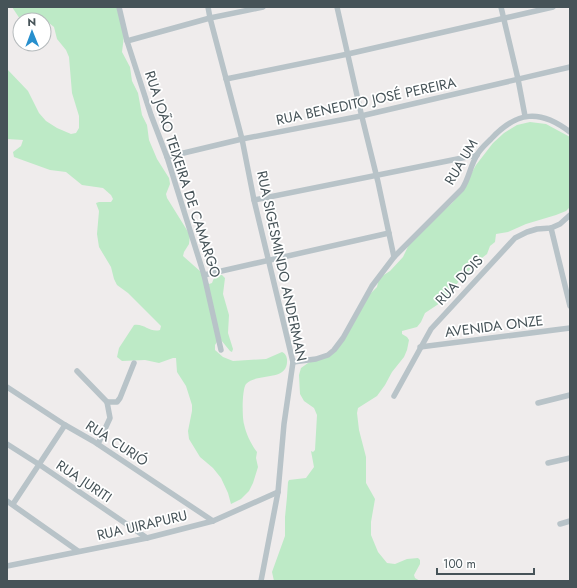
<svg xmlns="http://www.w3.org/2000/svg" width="577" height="588" font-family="Jost,sans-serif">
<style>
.green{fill:#bdeac6}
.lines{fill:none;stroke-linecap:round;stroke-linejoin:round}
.street{stroke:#b8c3c8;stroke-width:5.5}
.labels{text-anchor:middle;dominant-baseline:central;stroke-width:3.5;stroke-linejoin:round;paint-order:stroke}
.street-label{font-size:14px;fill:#465358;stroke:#fff}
</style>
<rect width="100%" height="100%" fill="#efecec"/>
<!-- green -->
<g class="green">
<path d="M12 7H120L125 28 122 52 130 67 132 81 138 93 142 115 147 125 149 140 157 159 169 178 170 184 166 194 167 198 190 235 189 244 184 252 183 256 201 272 209 284 212 283 214 278 219 275H222L225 278 223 294 229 315 228 333 233 349 232 352 230 351 221 340 219 339 215 345V350L223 357 233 361 266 359 282 352C285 353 286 355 287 359 289 383 257 372 246 384 242 389 242 417 244 424 246 434 251 444 257 452L256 458 258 467 253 483 249 491 241 499 231 504 228 493 221 478 213 468 200 457 189 439 188 431 192 411V405L186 386 177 372 176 358H173L159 363 145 360 122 361 117 357 119 348 134 325C144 323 150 333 160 330L161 326 128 293 117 285 114 279 111 267 99 247 97 234 99 211 96 203 99 202H111L113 199 111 195 103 188 82 185 66 172 50 170 14 157 13 152 21 146 23 140 7 139V69L28 91 39 113 46 121 57 128 71 134 76 133 79 128V116L72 93 69 57 66 50 57 39 54 27 49 23 44 21V20L20 19Z"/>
<polygon points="530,122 546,124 570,137 570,207 566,211 556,215 526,224 508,232 496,234 495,242 490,246 487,254 473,265 468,272 466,273 461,270 459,281 446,299 425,313 421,322 417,327 402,331 402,334 407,337 409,340 407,350 404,357 392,372 385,385 377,396 358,408 357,413 359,430 366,457 366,483 375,499 371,522 371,535 378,552 387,563 395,564 407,559 418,558 420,560 420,564 414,575 415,578 420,581 274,581 272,572 285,536 285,517 287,497 288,482 289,480 306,478 314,467 311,451 313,452 315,450 317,415 314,408 304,401 300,394 299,375 301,368 308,363 336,350 369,295 377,287 379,278 390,271 403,257 414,234 425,227 452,203 461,192 476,165 493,143 504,133 517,125"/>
</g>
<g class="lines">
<!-- street -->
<g class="street">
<polyline points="119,7 127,41 151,115 167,157 204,275 221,350"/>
<polyline points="208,7 210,18 242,139 254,200 293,362 284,424 278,492 261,581"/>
<polyline points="337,7 361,113 378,182 394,257"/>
<polyline points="501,7 518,79 525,116"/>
<polyline points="127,41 210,18 263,7"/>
<polyline points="226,79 348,54 553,7"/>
<polyline points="167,157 242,139 361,116 570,67"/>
<polyline points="254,200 477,155"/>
<polyline points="551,228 570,306"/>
<polyline points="204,275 389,233"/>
<polyline points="420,347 570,328"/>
<path d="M293 362 316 359 328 355 334 350 343 338 372 286 394 257 462 189C469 179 470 166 477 155 480 149 486 144 491 139 517 111 540 109 570 132"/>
<polyline points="77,371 107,402 110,418 98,444"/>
<polyline points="7,387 65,425 93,441 213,521"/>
<polyline points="394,396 431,329 515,238 527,232 537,229 551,228 560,224 570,215"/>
<polyline points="107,402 117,402 120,398 134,363"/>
<polyline points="538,403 570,395"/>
<polyline points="7,444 40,465 147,538"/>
<polyline points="548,463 570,458"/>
<polyline points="7,501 78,551"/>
<polyline points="13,504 65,425"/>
<polyline points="560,524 570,521"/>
<polyline points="7,566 147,538 213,521 278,492"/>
</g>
</g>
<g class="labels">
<!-- street labels -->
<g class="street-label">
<text transform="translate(366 101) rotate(-12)">RUA BENEDITO JOSÉ PEREIRA</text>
<text transform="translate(461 162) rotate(-59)">RUA UM</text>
<text transform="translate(183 174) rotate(72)">RUA JOÃO TEIXEIRA DE CAMARGO</text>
<text transform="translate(282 266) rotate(78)">RUA SIGESMINDO ANDERMAN</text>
<text transform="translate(459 280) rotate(-47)">RUA DOIS</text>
<text transform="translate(494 326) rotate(-7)">AVENIDA ONZE</text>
<text transform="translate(117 443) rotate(33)">RUA CURIÓ</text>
<text transform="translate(84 481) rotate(34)">RUA JURITI</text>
<text transform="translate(142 525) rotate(-13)">RUA UIRAPURU</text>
</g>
</g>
<!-- border -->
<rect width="577" height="588" fill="none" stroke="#465358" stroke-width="16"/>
<!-- north arrow -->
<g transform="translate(32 32) rotate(359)"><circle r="19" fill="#ffffff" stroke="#b5babc"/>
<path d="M0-3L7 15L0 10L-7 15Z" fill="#278fcd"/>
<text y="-6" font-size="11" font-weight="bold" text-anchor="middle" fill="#465358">N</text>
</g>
<!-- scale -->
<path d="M437 568v6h97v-6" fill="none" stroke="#465358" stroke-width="2"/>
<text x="443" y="568" font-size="12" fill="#465358" stroke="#ffffff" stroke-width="3" paint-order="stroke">100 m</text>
</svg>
